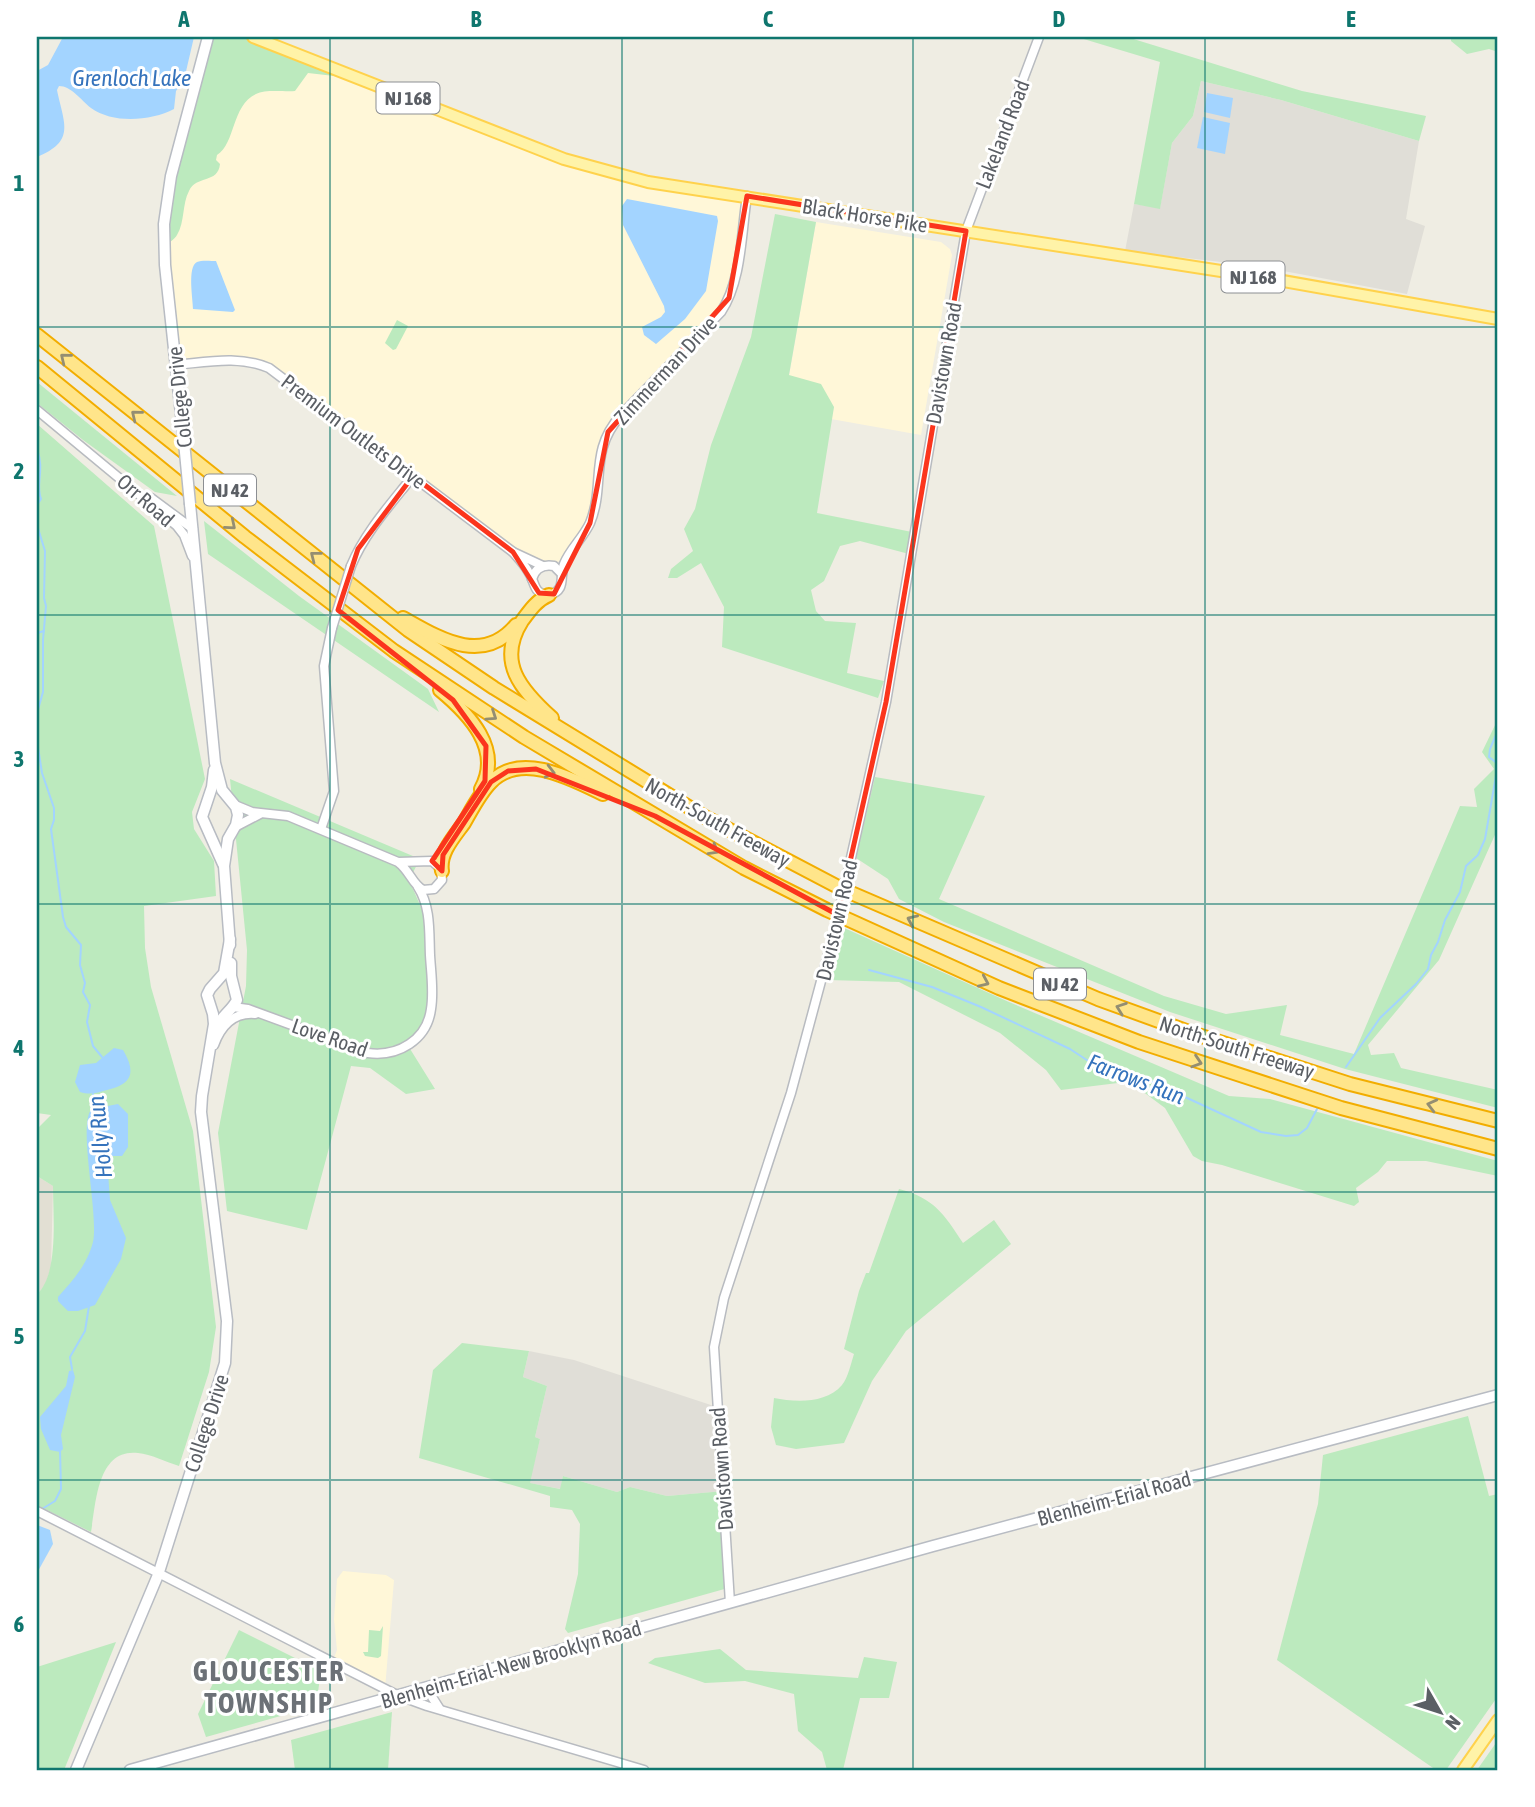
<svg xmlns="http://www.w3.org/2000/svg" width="1535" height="1807" font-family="'Asap Condensed',sans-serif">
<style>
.commercial{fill:#fff7d8}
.industrial{fill:#e0ded7}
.education{fill:#e2dfd3}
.green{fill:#bceabe}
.water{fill:#a3d4ff}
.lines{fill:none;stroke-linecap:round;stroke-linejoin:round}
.stream{stroke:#a3d4ff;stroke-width:2}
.tertiary-casing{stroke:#b8bbc0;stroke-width:11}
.secondary-casing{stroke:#b8bcc3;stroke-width:13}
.primary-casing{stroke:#ffd24c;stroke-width:14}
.motorway-casing{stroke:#f2ad00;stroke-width:16}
.tertiary{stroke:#fff;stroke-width:8}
.secondary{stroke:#fff;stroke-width:10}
.primary{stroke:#fff3a8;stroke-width:10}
.motorway{stroke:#ffe58a;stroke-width:12}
.tertiary-bridge-casing{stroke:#b8bbc0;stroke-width:11;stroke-linecap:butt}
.secondary-bridge-casing{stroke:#b8bcc3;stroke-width:13;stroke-linecap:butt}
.tertiary-bridge{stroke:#fff;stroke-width:8}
.secondary-bridge{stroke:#fff;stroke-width:10}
.oneway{stroke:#948e72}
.marked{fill:none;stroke:#fb351d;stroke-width:5;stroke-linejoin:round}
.grid{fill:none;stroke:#0f766e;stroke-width:2;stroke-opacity:0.55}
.labels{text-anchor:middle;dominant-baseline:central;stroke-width:6;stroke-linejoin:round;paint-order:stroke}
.shield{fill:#fff;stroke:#8c8f93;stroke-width:2}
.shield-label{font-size:19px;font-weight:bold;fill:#5b5f65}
.street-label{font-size:21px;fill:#5b5f65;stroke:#fff}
.water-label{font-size:23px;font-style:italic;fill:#3573bc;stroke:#fff}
.district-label{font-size:28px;font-weight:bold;letter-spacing:2px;fill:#6c7177;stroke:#fff}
.neatline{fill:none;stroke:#0f766e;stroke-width:2.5}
.grid-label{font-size:23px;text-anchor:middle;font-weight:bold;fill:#0f766e}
</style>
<rect width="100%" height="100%" fill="#efede3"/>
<!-- commercial -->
<g class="commercial">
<polygon points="253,37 621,175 747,196 729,298 608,432 592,515 564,557 558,562 551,565 532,563 344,423 253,362 175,365 164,224"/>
<polygon points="816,222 941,242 950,249 952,255 921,435 831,419 834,407 789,376"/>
<polygon points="343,1571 386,1575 394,1580 385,1689 332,1663 337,1650 334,1619 337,1579"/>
</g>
<!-- industrial -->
<g class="industrial">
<polygon points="1201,81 1281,100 1419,141 1406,219 1425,226 1407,294 1256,266 1125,251 1134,204 1160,208 1172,143 1193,116"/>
<polygon points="529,1351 574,1360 717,1407 724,1491 667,1496 630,1487 617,1492 563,1476 561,1489 529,1483 540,1439 535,1437 547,1386 523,1377"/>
</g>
<!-- education -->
<polygon class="education" points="37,1176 53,1186 51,1267 46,1284 37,1294"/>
<!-- green -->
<g class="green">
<path d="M208 37H253L361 79 308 73 295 91C285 92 265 89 256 94 231 106 236 143 217 155L216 160 220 164C218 184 196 175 189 191 182 204 185 222 177 235 175 239 168 243 165 246L166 203Z"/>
<polygon points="1077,37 1127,37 1302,91 1426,116 1419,141 1281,100 1201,81 1193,116 1172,143 1160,209 1134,204 1160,62"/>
<polygon points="1451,37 1498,37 1498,52 1489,49 1467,54 1451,41"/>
<polygon points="775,214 816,222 789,375 821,384 834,407 817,513 912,532 909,554 860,541 840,546 824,581 811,590 816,611 825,621 856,623 847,673 884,681 878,698 722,647 724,607 701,563 677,578 668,578 671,569 693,551 684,529 695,509 711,445 751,337"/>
<polygon points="397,320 408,326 396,349 393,350 385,343"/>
<polygon points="37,382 177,496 155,492 83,440 37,403"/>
<path d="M37 424 154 526 205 779 192 812 194 829 214 861 216 896 144 906 145 948 151 987 193 1131 216 1327 209 1372 179 1466C166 1462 151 1454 138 1453 97 1448 96 1504 91 1532L37 1505V1294C59 1275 53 1214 53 1186L37 1176V1129L51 1115 37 1113Z"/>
<polygon points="204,521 299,596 428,689 439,712 208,554"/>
<polygon points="1498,719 1498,828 1439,960 1368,1045 1371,1055 1394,1053 1401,1068 1498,1090 1498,1108 1345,1069 1170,1012 944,922 899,899 888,879 856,858 875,777 985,796 939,899 1164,996 1226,1014 1287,1005 1280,1035 1354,1054 1460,806 1477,807 1474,789 1494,769 1482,752"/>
<polygon points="230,779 420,859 409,880 424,914 430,981 428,1013 422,1027 407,1044 435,1089 406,1094 370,1068 351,1066 307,1230 227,1211 218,1133 246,986 247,950"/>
<polygon points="842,927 1009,1002 1229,1096 1270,1099 1498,1161 1498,1176 1426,1161 1387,1161 1378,1172 1356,1188 1359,1202 1354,1206 1222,1165 1202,1161 1193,1156 1165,1108 1138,1088 1126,1082 1061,1090 1046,1070 1000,1033 899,982 828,980"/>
<path d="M899 1189C934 1198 944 1214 963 1243L994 1220 1011 1244 906 1331 872 1381 844 1443 796 1449 776 1445 771 1427 774 1398C795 1402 826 1404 842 1385 848 1378 851 1363 854 1354L844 1349 859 1291 866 1273H869Z"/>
<polygon points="462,1343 529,1351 523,1377 547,1386 535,1437 540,1439 530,1483 560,1489 563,1476 617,1492 630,1487 667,1496 724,1491 728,1588 568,1633 565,1629 578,1574 580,1524 572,1510 550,1507 550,1496 419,1458 433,1370"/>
<polygon points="1468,1416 1489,1496 1498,1494 1498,1696 1446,1770 1436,1770 1277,1660 1318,1504 1323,1455"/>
<polygon points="383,1626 381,1656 378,1658 365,1656 363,1652 368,1652 369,1630 380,1631"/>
<polygon points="239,1630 321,1671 316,1706 206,1737 198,1714"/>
<polygon points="116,1642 64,1770 39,1770 37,1768 37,1667"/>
<polygon points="720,1649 746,1670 858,1678 864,1657 897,1662 889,1698 860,1698 843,1770 827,1770 822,1752 798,1731 794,1694 745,1681 705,1683 648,1663 655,1658"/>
<polygon points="392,1712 388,1770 295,1770 291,1740"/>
<polygon points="1498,1740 1498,1770 1477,1770"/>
</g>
<!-- water -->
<g class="water">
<path d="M63 37H194L184 80 176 91 174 109C151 121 113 124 91 108 81 100 71 86 59 86L57 90C64 124 76 141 37 157V71L48 65Z"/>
<polygon points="1207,93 1233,98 1230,118 1204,112"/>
<polygon points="1203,117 1230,123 1225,154 1197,148"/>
<polygon points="627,199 717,216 718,221 706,291 685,319 656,344 644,335 642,327 661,317 665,312 664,306 623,225 622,206"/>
<path d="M216 261 235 310 233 312 193 309C193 299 187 267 197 262 201 260 211 261 216 261Z"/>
<path d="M114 1048 123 1050C136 1072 133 1084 107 1090 97 1093 90 1095 80 1092L75 1082 80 1065 96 1063Z"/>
<path d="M118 1104 128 1114V1147L122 1156H109L107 1159 110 1200 126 1238 121 1259 95 1305 78 1311H68L58 1301V1297C73 1280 87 1265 93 1242 99 1215 77 1122 92 1109Z"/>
<polygon points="73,1370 75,1377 61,1435 63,1449 60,1452 50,1450 41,1429 40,1417 66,1386 69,1371"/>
<polygon points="37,1525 50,1530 53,1544 37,1573"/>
</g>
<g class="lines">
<!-- stream -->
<g class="stream">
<path d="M37 450C45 469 35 485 41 499L37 505"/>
<polyline points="37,525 45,551 44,598 46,606 43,640 43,692 37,713"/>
<polyline points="37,633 44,631"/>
<polyline points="37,741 42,773 54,808 54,820 51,829 63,917 66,927 81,945 80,965 85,983 83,992 90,1005 87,1022 93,1046 102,1057"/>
<polyline points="869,970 932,987 981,1007 1070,1049 1102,1070 1148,1080 1261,1132 1286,1136 1298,1135 1307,1128 1317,1109"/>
<polyline points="1346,1067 1380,1018 1416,984 1428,969 1431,955 1438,942 1445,920 1460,892 1466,866 1478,855 1485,839 1498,764 1489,757 1490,749 1498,730"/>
<polyline points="93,1094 97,1109"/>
<polyline points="72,1369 70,1357 85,1331 89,1306"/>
<polyline points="42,1509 55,1501 61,1489 60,1450"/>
<polyline points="37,1530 38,1517"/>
</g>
<!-- tertiary casing -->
<g class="tertiary-casing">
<g id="tertiary">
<path d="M175 365C208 362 238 355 269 368L513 552 543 566"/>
<polyline points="37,410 177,526 184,535 192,556"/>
<polyline points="151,498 193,529"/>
<path d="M513 552C518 558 524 564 528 571 536 582 532 594 549 595 567 590 559 577 564 564 570 549 583 538 590 523 606 484 588 452 621 415L721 312C742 280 741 234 747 196"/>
<path d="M351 566C365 532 391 504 413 476"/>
<path d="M532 579C535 568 543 564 554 566L562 574"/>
<path d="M235 805 252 812 288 816 398 862C410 871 412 884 423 890L434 889 442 880 441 869 432 861 398 862"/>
<polyline points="235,827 260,814"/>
<polyline points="321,829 334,791 324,666 332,628"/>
<polyline points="846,880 886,702 966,231 1039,37"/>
<path d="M233 1007 248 1009 368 1053C398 1057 427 1040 431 1009 434 991 431 973 430 955 429 932 431 907 418 887"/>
<path d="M214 1045C221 1026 233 1012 255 1014"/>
<polyline points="37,1511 397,1695 427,1706 644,1770"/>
<polyline points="730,1603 714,1347 724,1298 791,1093 835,929"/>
<polyline points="437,1685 432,1697 439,1708"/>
</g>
</g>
<!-- secondary casing -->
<g class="secondary-casing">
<g id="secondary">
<polyline points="184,442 165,265 164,224 171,176 208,37"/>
<polyline points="190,504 215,763 222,790 236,807 238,815 236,825 228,839 224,866 230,945"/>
<polyline points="214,770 212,787 202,817 223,864"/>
<path d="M216 1030C220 1016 231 1012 237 1000L231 976V963"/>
<polyline points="76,1770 158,1575 225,1363 227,1321 201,1112 202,1096 214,1024 213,1014 207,995 210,989 224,973 230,939"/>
<polyline points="130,1770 933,1546 1498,1395"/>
</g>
</g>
<!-- primary casing -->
<g class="primary-casing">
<g id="primary">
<polyline points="253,37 564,159 648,182 1266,278 1498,319"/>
<polyline points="1463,1770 1498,1720"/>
</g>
</g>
<!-- motorway casing -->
<g class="motorway-casing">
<g id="motorway">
<polyline points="37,335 408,630 494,688 705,817 842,889 1098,999 1189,1032 1350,1084 1498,1121"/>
<polyline points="37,367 245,537 394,651 524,737 744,868 827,910 999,988 1139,1042 1341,1108 1498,1149"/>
<path d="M549 595C537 600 530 610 522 621 496 662 521 690 552 718"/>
<path d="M403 618C439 638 482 666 516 625"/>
<path d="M440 690C469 714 503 749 481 789"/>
<path d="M442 871C439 853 454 837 464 823 472 809 480 793 491 782 521 751 572 779 603 794"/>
</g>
</g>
<!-- tertiary -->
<use href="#tertiary" class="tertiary"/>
<!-- secondary -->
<use href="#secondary" class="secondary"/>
<!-- primary -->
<use href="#primary" class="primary"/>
<!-- motorway -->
<use href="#motorway" class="motorway"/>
<!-- tertiary-bridge casing -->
<g class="tertiary-bridge-casing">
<g id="tertiary-bridge">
<polyline points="332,628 351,566"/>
<polyline points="835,929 846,880"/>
</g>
</g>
<!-- secondary-bridge casing -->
<g class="secondary-bridge-casing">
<polyline id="secondary-bridge" points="184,442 190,504"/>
</g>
<!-- tertiary-bridge -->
<use href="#tertiary-bridge" class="tertiary-bridge"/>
<!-- secondary-bridge -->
<use href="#secondary-bridge" class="secondary-bridge"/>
</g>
<!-- one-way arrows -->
<defs><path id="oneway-chevron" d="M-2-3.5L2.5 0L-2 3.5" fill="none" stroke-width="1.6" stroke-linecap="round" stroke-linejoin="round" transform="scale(1.75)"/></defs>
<g class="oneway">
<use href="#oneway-chevron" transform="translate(65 358) rotate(-141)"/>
<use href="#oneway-chevron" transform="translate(136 415) rotate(-141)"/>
<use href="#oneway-chevron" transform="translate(231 525) rotate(40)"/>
<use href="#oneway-chevron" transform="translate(315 556) rotate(-142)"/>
<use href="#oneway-chevron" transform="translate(492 716) rotate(34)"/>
<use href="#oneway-chevron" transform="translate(550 772) rotate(14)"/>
<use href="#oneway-chevron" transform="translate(714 850) rotate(30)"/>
<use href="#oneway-chevron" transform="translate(912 920) rotate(-156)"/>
<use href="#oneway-chevron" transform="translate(984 982) rotate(24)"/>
<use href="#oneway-chevron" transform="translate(1121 1008) rotate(-160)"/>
<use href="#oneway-chevron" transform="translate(1197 1062) rotate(18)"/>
<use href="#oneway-chevron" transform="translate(1432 1105) rotate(-166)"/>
</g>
<!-- marked area -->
<path class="marked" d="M747 196 966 231 886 702 838 915 655 816 536 769 508 771 491 782 443 855 442 871 432 861 485 781 486 746 453 700 338 610 358 549 413 476 513 552 539 593 554 594 590 523 608 432 729 298Z"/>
<!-- grid -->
<path class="grid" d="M330 37V1770M622 37V1770M913 37V1770M1205 37V1770M37 327H1498M37 615H1498M37 904H1498M37 1192H1498M37 1480H1498"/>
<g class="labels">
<!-- shield labels -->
<g class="shield">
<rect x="376.5" y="82.5" width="63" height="31" rx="5"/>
<rect x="1221.5" y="261.5" width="63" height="31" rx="5"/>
<rect x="204" y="474.5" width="52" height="31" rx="5"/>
<rect x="1034" y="968.5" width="52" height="31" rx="5"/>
</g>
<g class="shield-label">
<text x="408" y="98">NJ 168</text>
<text x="1253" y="277">NJ 168</text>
<text x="230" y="490">NJ 42</text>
<text x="1060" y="984">NJ 42</text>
</g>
<!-- street labels -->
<g class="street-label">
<text transform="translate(1002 134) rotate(-69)">Lakeland Road</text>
<text transform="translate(865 215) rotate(9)">Black Horse Pike</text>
<text transform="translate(943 363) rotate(-80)">Davistown Road</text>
<text transform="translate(665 370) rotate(-47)">Zimmerman Drive</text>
<text transform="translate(179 397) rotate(-96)">College Drive</text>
<text transform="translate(354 431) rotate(37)">Premium Outlets Drive</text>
<text transform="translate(146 500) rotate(41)">Orr Road</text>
<text transform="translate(718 822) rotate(29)">North-South Freeway</text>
<text transform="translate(836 920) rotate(-77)">Davistown Road</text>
<text transform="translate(330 1037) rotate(19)">Love Road</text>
<text transform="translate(1237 1047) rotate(18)">North-South Freeway</text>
<text transform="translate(206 1423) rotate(-72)">College Drive</text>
<text transform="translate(721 1469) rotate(-94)">Davistown Road</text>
<text transform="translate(1114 1498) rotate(-15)">Blenheim-Erial Road</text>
<text transform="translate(511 1664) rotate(-16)">Blenheim-Erial-New Brooklyn Road</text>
</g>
<!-- water labels -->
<g class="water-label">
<text x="132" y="78">Grenloch Lake</text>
<text transform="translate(1136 1079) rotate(21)">Farrows Run</text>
<text transform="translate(100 1137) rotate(-96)">Holly Run</text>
</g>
<!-- district labels -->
<g class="district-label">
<text x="269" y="1671">GLOUCESTER<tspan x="269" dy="32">TOWNSHIP</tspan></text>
</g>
</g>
<!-- border -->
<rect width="1535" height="1807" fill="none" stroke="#ffffff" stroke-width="77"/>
<!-- north arrow -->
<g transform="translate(1440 1712) rotate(129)" stroke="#ffffff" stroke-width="5" paint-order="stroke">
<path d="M0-5L12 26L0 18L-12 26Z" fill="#5b5f65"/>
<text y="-10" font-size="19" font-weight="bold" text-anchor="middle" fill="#5b5f65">N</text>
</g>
<rect x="38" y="38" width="1458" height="1731" class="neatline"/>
<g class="grid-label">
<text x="184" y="27">A</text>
<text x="476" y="27">B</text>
<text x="768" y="27">C</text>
<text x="1059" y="27">D</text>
<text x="1351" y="27">E</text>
<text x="19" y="191">1</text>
<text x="19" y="479">2</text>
<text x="19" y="767">3</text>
<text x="19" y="1056">4</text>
<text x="19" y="1344">5</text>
<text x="19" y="1632">6</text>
</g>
</svg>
